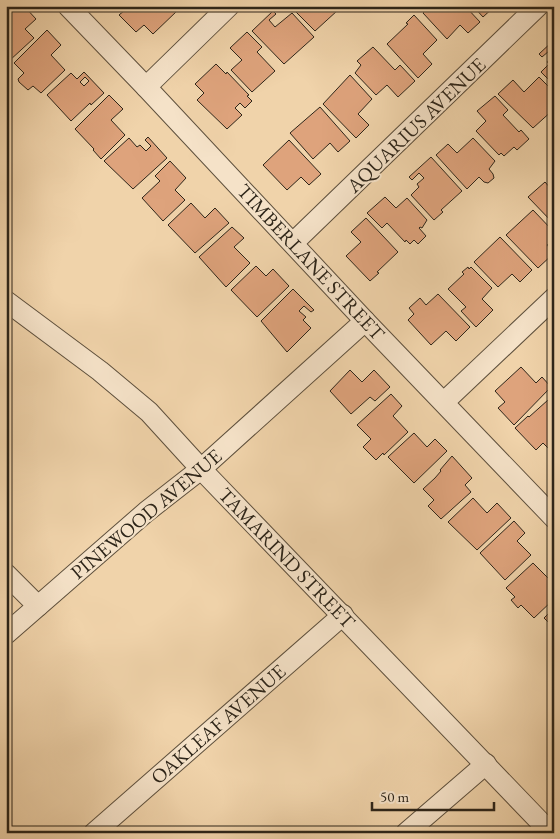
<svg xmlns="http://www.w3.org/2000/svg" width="560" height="839" font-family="'EB Garamond',serif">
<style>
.building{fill:#dea37c;stroke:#2d2519;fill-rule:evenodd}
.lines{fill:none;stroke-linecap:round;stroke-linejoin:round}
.minor-casing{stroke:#5e503d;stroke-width:22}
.minor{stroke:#f5e2c8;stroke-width:20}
.labels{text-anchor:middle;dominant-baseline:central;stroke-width:4;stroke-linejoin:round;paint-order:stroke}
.street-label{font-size:20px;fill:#2d2519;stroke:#f5e2c8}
</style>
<rect width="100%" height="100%" fill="#f0d3aa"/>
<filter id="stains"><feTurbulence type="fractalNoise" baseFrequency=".004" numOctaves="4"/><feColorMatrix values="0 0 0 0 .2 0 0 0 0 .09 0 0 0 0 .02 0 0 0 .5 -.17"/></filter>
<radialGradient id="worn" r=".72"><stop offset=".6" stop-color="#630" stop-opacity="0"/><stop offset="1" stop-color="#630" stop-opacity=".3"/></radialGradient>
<!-- building -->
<g class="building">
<polygon points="8,6 24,6 36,19 25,29 34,38 9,61 6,58 6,8"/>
<polygon points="130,6 174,6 178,10 153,34 144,25 136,32 119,15"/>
<polygon points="298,6 334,6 338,10 315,31 294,10"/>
<polygon points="430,6 465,6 480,22 468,33 460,25 447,39 423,13"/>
<polygon points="473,6 495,6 483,17"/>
<polygon points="273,11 276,14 269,20 275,27 292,13 314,37 284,64 252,31"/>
<polygon points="414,15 437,40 423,54 432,64 418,78 387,44 408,24 406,23"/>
<polygon points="47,30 61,45 51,55 65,70 41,93 33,86 28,90 19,82 18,79 24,73 14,63"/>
<polygon points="247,32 262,47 257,52 275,71 252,92 231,70 242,60 230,48"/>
<polygon points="554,40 554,85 541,72 549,64 547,62 553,55 549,51 542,57 539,54"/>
<polygon points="373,47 395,70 400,65 415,81 398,97 387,85 376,95 355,73 361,65 357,61"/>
<polygon points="216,64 226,74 227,72 249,95 247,96 252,101 245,108 240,103 235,108 242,115 227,129 197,100 204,93 195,84"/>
<path d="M84 72 104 93 91 105 90 103 71 121 47 95 71 73 77 79ZM85 77 89 81 84 86 80 82Z"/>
<polygon points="350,75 372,99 358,114 369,125 356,138 323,104"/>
<polygon points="539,77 554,92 554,109 533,128 498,94 513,80 524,92"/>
<polygon points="109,95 123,109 111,120 125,135 101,159 93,150 94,149 75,129"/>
<polygon points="495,96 508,110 503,115 519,132 521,130 529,139 517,150 514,147 504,156 501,153 499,155 476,131 486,121 477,111"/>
<polygon points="320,107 350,141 338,152 330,143 313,159 290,133"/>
<polygon points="148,137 167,158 133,189 104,161 129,138 137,147 140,145 146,151 151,146 145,140"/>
<polygon points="473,138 495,161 489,169 493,174 494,178 488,183 484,182 479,177 467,189 436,155 448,144 457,153"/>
<polygon points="289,140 321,174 309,185 301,177 287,190 263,165"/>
<polygon points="431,157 462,191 441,210 443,212 434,220 411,195 419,187 417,184 424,178 419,173 412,180 409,177"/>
<polygon points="170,161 186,178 175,190 185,200 163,221 142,198 160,181 155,176"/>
<polygon points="545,182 552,190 554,188 554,224 528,197"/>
<polygon points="385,197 396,208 407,198 427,220 422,228 420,227 419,228 426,236 418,244 414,240 410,244 406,240 405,242 387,223 382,228 367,213"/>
<polygon points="191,203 205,218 215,208 229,223 195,253 168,225"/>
<polygon points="533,210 554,232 554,238 547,245 554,253 538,268 506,235"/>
<polygon points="366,218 398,252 377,272 379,273 370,281 346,256 361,242 351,232"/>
<polygon points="232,227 244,238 234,247 250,263 226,287 199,257"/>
<polygon points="500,237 532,270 520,282 512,274 498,287 474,262"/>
<polygon points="256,266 266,276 273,269 289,286 257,317 231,290"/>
<polygon points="468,267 469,269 471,267 492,288 482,299 493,310 476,327 461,311 466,307 448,289 464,274 462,272"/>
<polygon points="293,289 314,310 311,312 304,306 299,311 306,317 303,320 311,328 287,352 261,321"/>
<polygon points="438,294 470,327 456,341 446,331 431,345 408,320 414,314 409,308 420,298 426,305"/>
<polygon points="521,367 536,383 542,377 551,387 514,425 498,408 505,402 495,391"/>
<polygon points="350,370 362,382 374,370 390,387 375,401 370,397 351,414 330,391"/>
<polygon points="391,394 402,406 393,416 408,432 384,455 383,453 376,460 363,447 371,439 357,425"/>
<polygon points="548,400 554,407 554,444 549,449 543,443 536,450 515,428 528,416 529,417"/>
<polygon points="414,433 427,447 435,439 447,451 414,483 388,457"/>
<polygon points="452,456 472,478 465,485 471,492 441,519 428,506 434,500 423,489 435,478 441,471 440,470"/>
<polygon points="473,498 487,513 497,503 511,518 477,550 448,522"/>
<polygon points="514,521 525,533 517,541 531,555 505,580 480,553"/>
<polygon points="533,563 549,579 554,574 554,599 534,618 521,605 518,608 511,600 515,597 506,588"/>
<polygon points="554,608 554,628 544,618"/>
</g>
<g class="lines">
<!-- minor casing -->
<g class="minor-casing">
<g id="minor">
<polyline points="68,6 146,87 365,321 554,518"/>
<polyline points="146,87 229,6"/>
<polyline points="293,243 538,6"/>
<polyline points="6,301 100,371 149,412 201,469 551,833"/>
<polyline points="444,402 554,298"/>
<polyline points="6,574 38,606"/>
<polyline points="6,634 146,512 201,469 365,321"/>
<polyline points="94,833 343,615"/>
<polyline points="406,833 486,764"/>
</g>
</g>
<!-- minor -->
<use href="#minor" class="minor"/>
</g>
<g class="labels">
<!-- street labels -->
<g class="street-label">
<text transform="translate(416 125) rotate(-44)">AQUARIUS AVENUE</text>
<text transform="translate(311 262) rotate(47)">TIMBERLANE STREET</text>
<text transform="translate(146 514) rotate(-40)">PINEWOOD AVENUE</text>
<text transform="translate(287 558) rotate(46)">TAMARIND STREET</text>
<text transform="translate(218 724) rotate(-41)">OAKLEAF AVENUE</text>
</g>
</g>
<!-- margin -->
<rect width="560" height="839" fill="none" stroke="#f0d3aa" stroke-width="25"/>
<rect x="8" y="8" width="545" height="824" fill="none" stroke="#2d2519" stroke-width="2.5"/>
<rect x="12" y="12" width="535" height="814" fill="none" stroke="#2d2519"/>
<!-- scale -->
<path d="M372 802v8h122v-8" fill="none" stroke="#2d2519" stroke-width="2.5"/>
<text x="380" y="802" font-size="15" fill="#2d2519" stroke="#f5e2c8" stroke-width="4" paint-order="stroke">50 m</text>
<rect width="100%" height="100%" filter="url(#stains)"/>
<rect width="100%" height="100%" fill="url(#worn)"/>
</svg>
